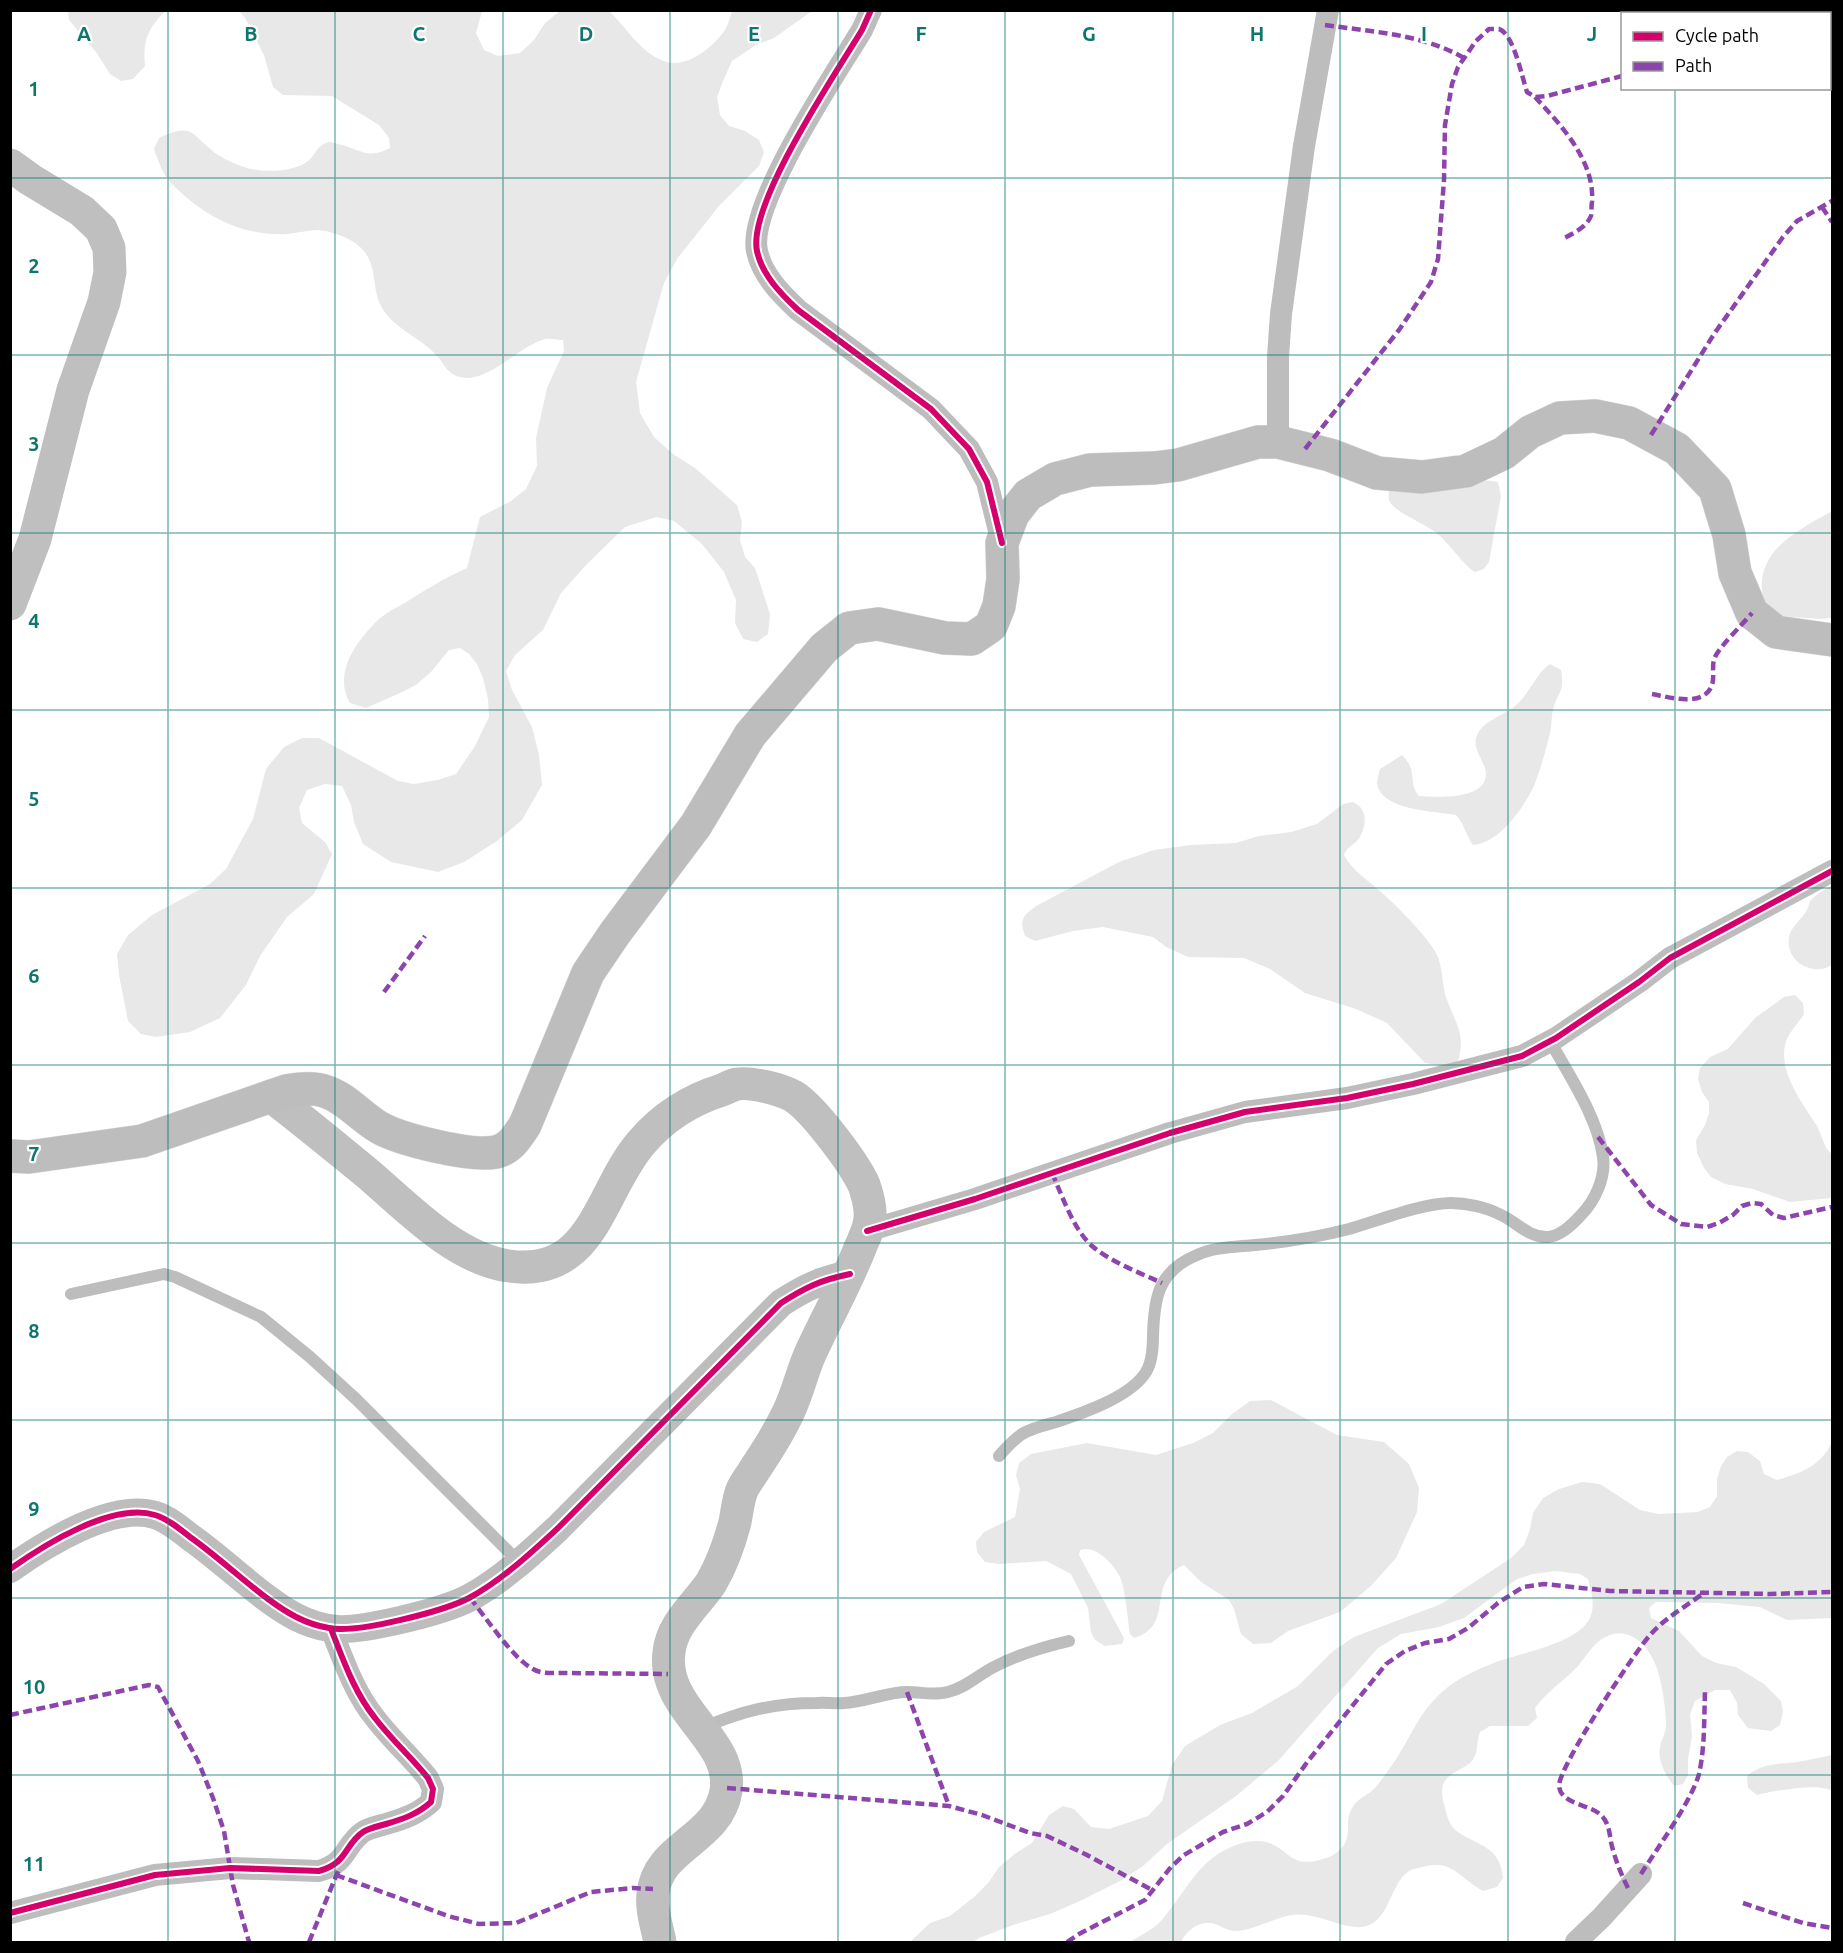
<svg xmlns="http://www.w3.org/2000/svg" width="1843" height="1953" font-family="Ubuntu,sans-serif">
<style>
.green{fill:#e8e8e8}
.lines{fill:none;stroke-linecap:round;stroke-linejoin:round}
.primary-casing{stroke:#dbdbdb;stroke-width:34}
.service{stroke:#bdbdbd;stroke-width:12}
.minor{stroke:#bdbdbd;stroke-width:22}
.tertiary{stroke:#bdbdbd;stroke-width:28}
.secondary{stroke:#bfbfbf;stroke-width:33}
.primary{stroke:#bdbdbd;stroke-width:33}
.quiet{stroke:#8e44ad;stroke-width:4.5;stroke-dasharray:9 4.5;stroke-linecap:butt}
.cycleway-casing{stroke:#fff;stroke-width:10}
.cycleway{stroke:#d6006c;stroke-width:6}
.grid{fill:none;stroke:#0f766e;stroke-width:1.5;stroke-opacity:0.55}
.grid-label{font-size:20px;text-anchor:middle;font-weight:bold;fill:#0f766e;stroke:#fff;stroke-width:4.5;stroke-linejoin:round;paint-order:stroke}
</style>
<rect width="100%" height="100%" fill="#fff"/>
<!-- green -->
<g class="green">
<path d="M68 11V10L165 11C147 30 143 40 145 66L133 79 121 81 110 74 96 52 69 20Z"/>
<path d="M239 11H482L476 33 484 50 498 56 520 53 534 40 545 23 560 11H609C626 27 640 52 664 61 686 70 715 46 726 28 729 23 730 16 732 11H812L774 38 756 45 732 61 723 81 717 97 720 115 729 126 745 131 759 140 764 152 759 166 719 206 677 259 664 283 636 382 640 413 654 437 673 454 695 468 737 505 742 522 740 540 745 557 755 568 770 614 768 634 757 642 743 639 735 623 736 600 724 572 702 544 674 521 656 517 625 527 586 565 561 593 543 630 515 655 506 671 512 690 532 727 539 755 542 785 522 820 497 841 464 862 438 872 391 862 363 844 354 822 351 805 342 786 325 784 307 790 299 808 302 823 325 842 332 854 314 894 287 917 260 956 246 985 220 1018 190 1032 156 1037 141 1034 128 1021 119 975 117 954 128 935 152 915 210 884 226 869 253 819 266 769 284 747 302 738H319L398 781 414 784 438 780 456 774 475 746 489 717 488 699 483 678 477 664 469 654 460 648 449 650 431 672 416 685 398 694 366 708 350 703C332 673 358 639 379 619 386 613 395 608 403 604 424 591 444 578 467 568L480 517 511 501 526 489 537 466 536 438 547 388 564 351 563 340C558 340 551 338 545 339 517 347 488 384 460 377 448 374 445 366 438 357 421 337 393 329 381 306 371 286 378 263 360 247 351 238 331 231 318 230 308 230 297 233 287 234 248 236 216 222 187 198 179 191 170 183 165 175 160 167 157 157 154 149L159 138C195 121 191 136 218 155 226 160 238 165 247 168 263 173 297 172 309 160 317 153 317 145 329 142 332 142 335 143 338 144 360 149 367 160 390 148L389 138 379 125 332 96 283 95 273 87 264 55 245 18Z"/>
<path d="M1483 480 1498 482 1501 496 1489 562 1484 569 1475 572C1463 565 1449 542 1435 532 1425 524 1391 510 1389 500 1388 497 1389 494 1389 490Z"/>
<path d="M1832 511V618L1820 619 1779 616 1764 603C1763 595 1761 587 1762 580 1766 544 1805 527 1832 511Z"/>
<path d="M1550 664 1561 670C1565 694 1558 690 1553 710 1551 719 1552 728 1549 737 1545 753 1540 771 1534 786 1523 808 1500 843 1473 845 1466 835 1464 824 1456 815 1435 811 1381 811 1377 783 1377 779 1379 773 1380 769L1402 755C1419 772 1407 781 1419 796 1436 797 1487 801 1486 773 1485 761 1473 751 1476 738 1481 721 1503 716 1515 706 1530 694 1535 674 1550 664Z"/>
<path d="M1353 802C1356 804 1359 805 1361 808 1368 817 1364 833 1357 841 1351 847 1348 846 1344 855 1352 870 1366 879 1379 890 1396 905 1423 932 1435 951 1444 966 1441 985 1447 1000 1456 1024 1466 1035 1458 1061L1444 1066 1425 1063 1387 1023 1356 1009 1305 993 1270 969 1244 958 1188 957 1166 947 1153 937 1103 927 1073 931 1035 941 1025 936C1019 919 1023 916 1036 906L1119 862 1154 850 1191 845 1236 843 1259 836 1291 832 1317 824 1343 804Z"/>
<path d="M1832 885V965C1813 977 1785 962 1789 937 1790 928 1802 919 1807 910 1809 906 1809 901 1813 898 1818 893 1826 889 1832 885Z"/>
<path d="M1795 995 1803 1003 1804 1014C1800 1021 1788 1034 1786 1041 1777 1071 1802 1102 1817 1126 1822 1135 1824 1149 1832 1154V1198L1790 1202 1753 1189 1725 1184 1711 1177 1704 1168 1697 1153 1696 1140 1705 1125 1709 1113V1102L1702 1092 1698 1079 1700 1068 1710 1057 1728 1049 1755 1018 1784 997Z"/>
<path d="M1271 1400 1337 1435 1384 1442 1409 1464 1419 1488 1417 1512 1396 1558 1371 1586 1340 1612 1288 1631 1271 1643 1253 1644 1241 1634 1234 1609 1229 1600 1201 1582 1184 1565C1145 1582 1176 1626 1134 1638L1130 1634C1128 1620 1125 1588 1120 1577 1114 1564 1095 1544 1080 1550L1079 1555 1124 1638 1122 1644 1105 1646 1095 1640 1091 1632 1088 1608 1071 1574 1046 1561 999 1564 985 1562 977 1552 976 1542 984 1532 1015 1517 1020 1489 1016 1475 1019 1463 1031 1454 1087 1443 1156 1455 1193 1443 1213 1433 1232 1414 1250 1401Z"/>
<path d="M1832 1442V1618L1787 1620 1760 1607 1718 1603 1656 1602 1649 1608 1651 1618 1679 1631 1702 1656 1716 1663 1736 1667 1764 1684 1781 1701 1783 1712 1780 1725 1771 1731 1748 1728 1738 1715 1737 1703 1730 1690H1715L1695 1701 1690 1715 1692 1736 1688 1759V1775L1683 1784 1674 1786C1667 1777 1662 1769 1660 1758 1657 1744 1667 1735 1666 1722 1665 1706 1663 1688 1658 1672 1652 1648 1628 1621 1602 1639 1591 1646 1586 1657 1578 1666 1564 1681 1547 1691 1535 1708L1537 1718 1528 1726H1490L1480 1732C1476 1742 1479 1754 1471 1762 1463 1770 1447 1773 1443 1785 1441 1791 1443 1802 1445 1808 1447 1817 1450 1827 1458 1832 1480 1847 1500 1846 1503 1878L1497 1887 1483 1891C1469 1884 1458 1870 1445 1866 1439 1864 1429 1865 1422 1867 1418 1868 1412 1869 1409 1871 1387 1886 1390 1930 1355 1927 1333 1925 1315 1912 1292 1915 1273 1918 1253 1931 1235 1931 1226 1931 1218 1923 1209 1923 1196 1922 1186 1932 1181 1942H1130C1139 1936 1152 1930 1160 1922 1186 1893 1198 1857 1239 1844 1248 1841 1258 1840 1266 1842 1289 1848 1289 1868 1320 1860 1324 1858 1329 1858 1333 1855 1357 1840 1342 1826 1352 1808 1356 1800 1367 1795 1373 1790 1378 1785 1383 1778 1387 1772 1410 1743 1416 1712 1448 1687 1462 1676 1479 1669 1496 1662 1519 1653 1583 1643 1591 1615 1595 1603 1591 1591 1588 1579L1580 1574 1555 1571 1533 1574 1517 1579 1464 1618 1439 1627 1401 1634 1378 1648 1278 1761 1236 1796 1167 1844 1143 1866 1122 1880 1080 1901 1050 1914 1016 1924 979 1938 973 1942H910L930 1923 950 1916 974 1897 989 1882 999 1867 1016 1853 1032 1843 1049 1815 1063 1806 1074 1809 1091 1827 1109 1829 1148 1816 1162 1801 1172 1765 1185 1746 1220 1725 1252 1713 1298 1686 1333 1651 1354 1637 1441 1604 1511 1558 1524 1545 1530 1529 1533 1513 1543 1498 1559 1489 1582 1482 1600 1484 1640 1510 1659 1514 1698 1512 1710 1507 1717 1496V1479L1721 1466 1727 1457 1737 1451 1748 1452 1760 1461 1764 1474 1777 1480C1801 1473 1821 1466 1832 1442Z"/>
<path d="M1832 1755V1791C1820 1782 1773 1791 1757 1795L1748 1788 1747 1776C1764 1761 1783 1765 1803 1761 1813 1759 1823 1757 1832 1755Z"/>
</g>
<g class="lines">
<!-- primary casing -->
<g class="primary-casing">
<path id="primary" d="M10 1156 29 1157 142 1141 286 1091C300 1089 313 1087 327 1092 347 1099 361 1117 380 1128 402 1140 471 1157 496 1152 510 1149 517 1137 525 1125L588 973 615 933 696 825 750 735 824 648 849 628 878 624 945 638 972 639 991 626 999 606 1003 579 1002 543 1013 514 1028 495 1055 479 1090 470 1154 468 1178 465 1258 442H1278L1330 455 1377 473 1422 477 1466 471 1504 453 1530 432 1560 418 1595 416 1629 423 1677 449 1715 489 1729 535 1735 573 1752 613 1776 632 1832 640"/>
</g>
<!-- service -->
<g class="service">
<polyline points="71,1294 164,1274 175,1277 261,1317 310,1357 357,1400 519,1562"/>
<path d="M999 1456C1006 1448 1013 1440 1022 1434 1032 1428 1045 1425 1056 1422 1083 1413 1127 1398 1144 1375 1152 1365 1153 1349 1153 1336 1154 1298 1158 1271 1197 1255 1214 1247 1236 1247 1255 1245 1287 1242 1318 1237 1349 1229 1377 1221 1423 1203 1451 1203 1466 1203 1485 1207 1499 1214 1516 1221 1528 1238 1548 1237 1561 1236 1573 1224 1581 1215 1595 1201 1606 1177 1603 1157 1598 1118 1569 1075 1550 1041"/>
<path d="M702 1728C742 1711 773 1703 817 1703 826 1702 835 1704 844 1703 866 1702 886 1692 907 1692 921 1692 934 1696 948 1692 965 1688 977 1676 992 1668 1016 1655 1043 1647 1069 1641"/>
</g>
<!-- minor -->
<g class="minor">
<path d="M871 10 862 30C836 73 747 205 757 251 762 275 781 294 798 310L931 409 969 449 987 482 1002 543"/>
<polyline points="1278,442 1278,357 1281,314 1304,146 1328,10"/>
<polyline points="867,1231 975,1199 1170,1133 1245,1112 1347,1098 1413,1084 1522,1056 1556,1038 1639,982 1670,958 1832,871"/>
<path d="M10 1913 155 1875 230 1868 319 1871C348 1863 344 1845 363 1832 369 1828 379 1826 386 1824 403 1819 418 1814 431 1802L433 1789 428 1778C411 1757 391 1739 375 1718 354 1692 343 1659 331 1629"/>
<polyline points="1576,1942 1602,1917 1641,1874"/>
</g>
<!-- tertiary -->
<path class="tertiary" d="M10 1569C44 1545 112 1502 155 1515 168 1519 180 1529 190 1537 217 1556 241 1579 268 1599 287 1613 305 1624 329 1628 356 1634 444 1611 469 1598 502 1580 531 1553 558 1528L781 1303C806 1287 821 1280 850 1274"/>
<!-- secondary -->
<g class="secondary">
<polyline points="1782,10 1784,14"/>
<polyline points="1830,41 1832,42"/>
<polyline points="10,165 31,180 82,211 101,229 109,248 110,272 104,302 73,390 35,539 10,604"/>
<path d="M271 1096C304 1121 335 1147 367 1173 406 1206 455 1259 509 1266 594 1278 599 1192 641 1143 663 1117 690 1100 722 1090 727 1088 732 1085 737 1084 752 1082 780 1089 793 1096 813 1108 854 1163 864 1185 867 1193 871 1208 870 1217 870 1228 864 1238 860 1248 846 1284 827 1317 811 1352 802 1371 798 1393 788 1413 779 1432 767 1451 755 1469 751 1476 745 1483 742 1490 738 1500 737 1512 735 1522 730 1541 721 1566 711 1583 696 1605 672 1624 669 1652 661 1710 734 1738 726 1791 718 1840 657 1846 653 1894 651 1910 657 1927 660 1942"/>
</g>
<!-- primary -->
<use href="#primary" class="primary"/>
<!-- quiet -->
<g class="quiet">
<polyline points="1699,14 1700,10"/>
<path d="M1325 25C1373 32 1422 34 1464 58"/>
<path d="M1535 97C1561 125 1595 161 1592 202 1591 206 1592 212 1591 216 1586 228 1572 234 1562 239"/>
<polyline points="1822,207 1832,222"/>
<polyline points="1651,435 1714,334 1783,237 1797,221 1832,201"/>
<path d="M1305 449 1399 330 1431 282 1438 259 1444 180 1445 125 1452 84 1458 67 1476 41 1489 29C1490 29 1498 29 1499 29 1514 34 1522 78 1527 92L1535 97 1547 96 1622 76"/>
<path d="M1652 694C1669 697 1704 708 1712 685 1715 676 1711 665 1715 657 1720 646 1743 624 1752 613"/>
<polyline points="384,992 425,936"/>
<polyline points="1598,1137 1651,1205 1681,1224 1707,1227 1719,1223 1733,1215 1742,1206 1752,1203 1761,1204 1773,1215 1784,1218 1832,1207"/>
<path d="M1052 1173C1062 1195 1073 1229 1092 1246 1111 1262 1138 1272 1162 1283"/>
<path d="M470 1598C485 1616 513 1659 533 1669 541 1674 552 1673 561 1673L668 1674"/>
<polyline points="907,1692 949,1806"/>
<polyline points="10,1715 149,1685 158,1687 198,1761 213,1798 224,1831 233,1885 249,1942"/>
<polyline points="727,1788 949,1806 982,1815 1030,1833 1047,1836 1085,1854 1154,1891"/>
<path d="M1641 1874C1658 1847 1691 1802 1699 1774 1705 1747 1704 1718 1705 1691"/>
<polyline points="336,1875 448,1916 479,1924 516,1923 591,1892 633,1888 653,1889"/>
<path d="M1628 1888C1622 1876 1617 1864 1613 1850 1609 1838 1611 1826 1602 1816 1591 1804 1561 1805 1559 1786 1558 1768 1635 1651 1651 1634 1666 1617 1687 1606 1705 1592"/>
<polyline points="1743,1903 1803,1923 1832,1928"/>
<polyline points="309,1942 339,1869"/>
<polyline points="1067,1942 1079,1934 1145,1900 1171,1867 1184,1855 1223,1832 1247,1824 1267,1812 1283,1796 1308,1761 1386,1664 1405,1651 1425,1643 1449,1639 1468,1628 1498,1603 1523,1587 1544,1584 1610,1591 1770,1594 1832,1592"/>
</g>
<!-- cycleway casing -->
<g class="cycleway-casing">
<g id="cycleway">
<path d="M871 10 862 30C836 73 747 205 757 251 762 275 781 294 798 310L931 409 969 449 987 482 1002 543"/>
<polyline points="867,1231 975,1199 1170,1133 1245,1112 1347,1098 1413,1084 1522,1056 1556,1038 1639,982 1670,958 1832,871"/>
<path d="M10 1569C44 1545 112 1502 155 1515 168 1519 180 1529 190 1537 217 1556 241 1579 268 1599 287 1613 305 1624 329 1628 356 1634 444 1611 469 1598 502 1580 531 1553 558 1528L781 1303C806 1287 821 1280 850 1274"/>
<path d="M10 1913 155 1875 230 1868 319 1871C348 1863 344 1845 363 1832 369 1828 379 1826 386 1824 403 1819 418 1814 431 1802L433 1789 428 1778C411 1757 391 1739 375 1718 354 1692 343 1659 331 1629"/>
</g>
</g>
<!-- cycleway -->
<use href="#cycleway" class="cycleway"/>
</g>
<!-- grid -->
<path class="grid" d="M168 10V1942M335 10V1942M503 10V1942M670 10V1942M838 10V1942M1005 10V1942M1173 10V1942M1340 10V1942M1508 10V1942M1675 10V14M1675 88V1942M10 178H1832M10 355H1832M10 533H1832M10 710H1832M10 888H1832M10 1065H1832M10 1243H1832M10 1420H1832M10 1598H1832M10 1775H1832"/>
<g class="grid-label">
<text x="84" y="41">A</text>
<text x="251" y="41">B</text>
<text x="419" y="41">C</text>
<text x="586" y="41">D</text>
<text x="754" y="41">E</text>
<text x="921" y="41">F</text>
<text x="1089" y="41">G</text>
<text x="1257" y="41">H</text>
<text x="1424" y="41">I</text>
<text x="1592" y="41">J</text>
<text x="34" y="96">1</text>
<text x="34" y="273">2</text>
<text x="34" y="451">3</text>
<text x="34" y="628">4</text>
<text x="34" y="806">5</text>
<text x="34" y="983">6</text>
<text x="34" y="1161">7</text>
<text x="34" y="1338">8</text>
<text x="34" y="1516">9</text>
<text x="34" y="1694">10</text>
<text x="34" y="1871">11</text>
</g>
<!-- border -->
<rect width="1843" height="1953" fill="none" stroke="#000000" stroke-width="24"/>
<!-- legend -->
<rect x="1621" y="12" width="210" height="78" fill="#ffffff" stroke="#999999" stroke-width="1.5"/>
<rect x="1633" y="32" width="30" height="9" fill="#d6006c" stroke="#999999" stroke-width="1.5"/>
<text x="1675" y="42" font-size="18" fill="#000000">Cycle path</text>
<rect x="1633" y="62" width="30" height="9" fill="#8e44ad" stroke="#999999" stroke-width="1.5"/>
<text x="1675" y="72" font-size="18" fill="#000000">Path</text>
</svg>
